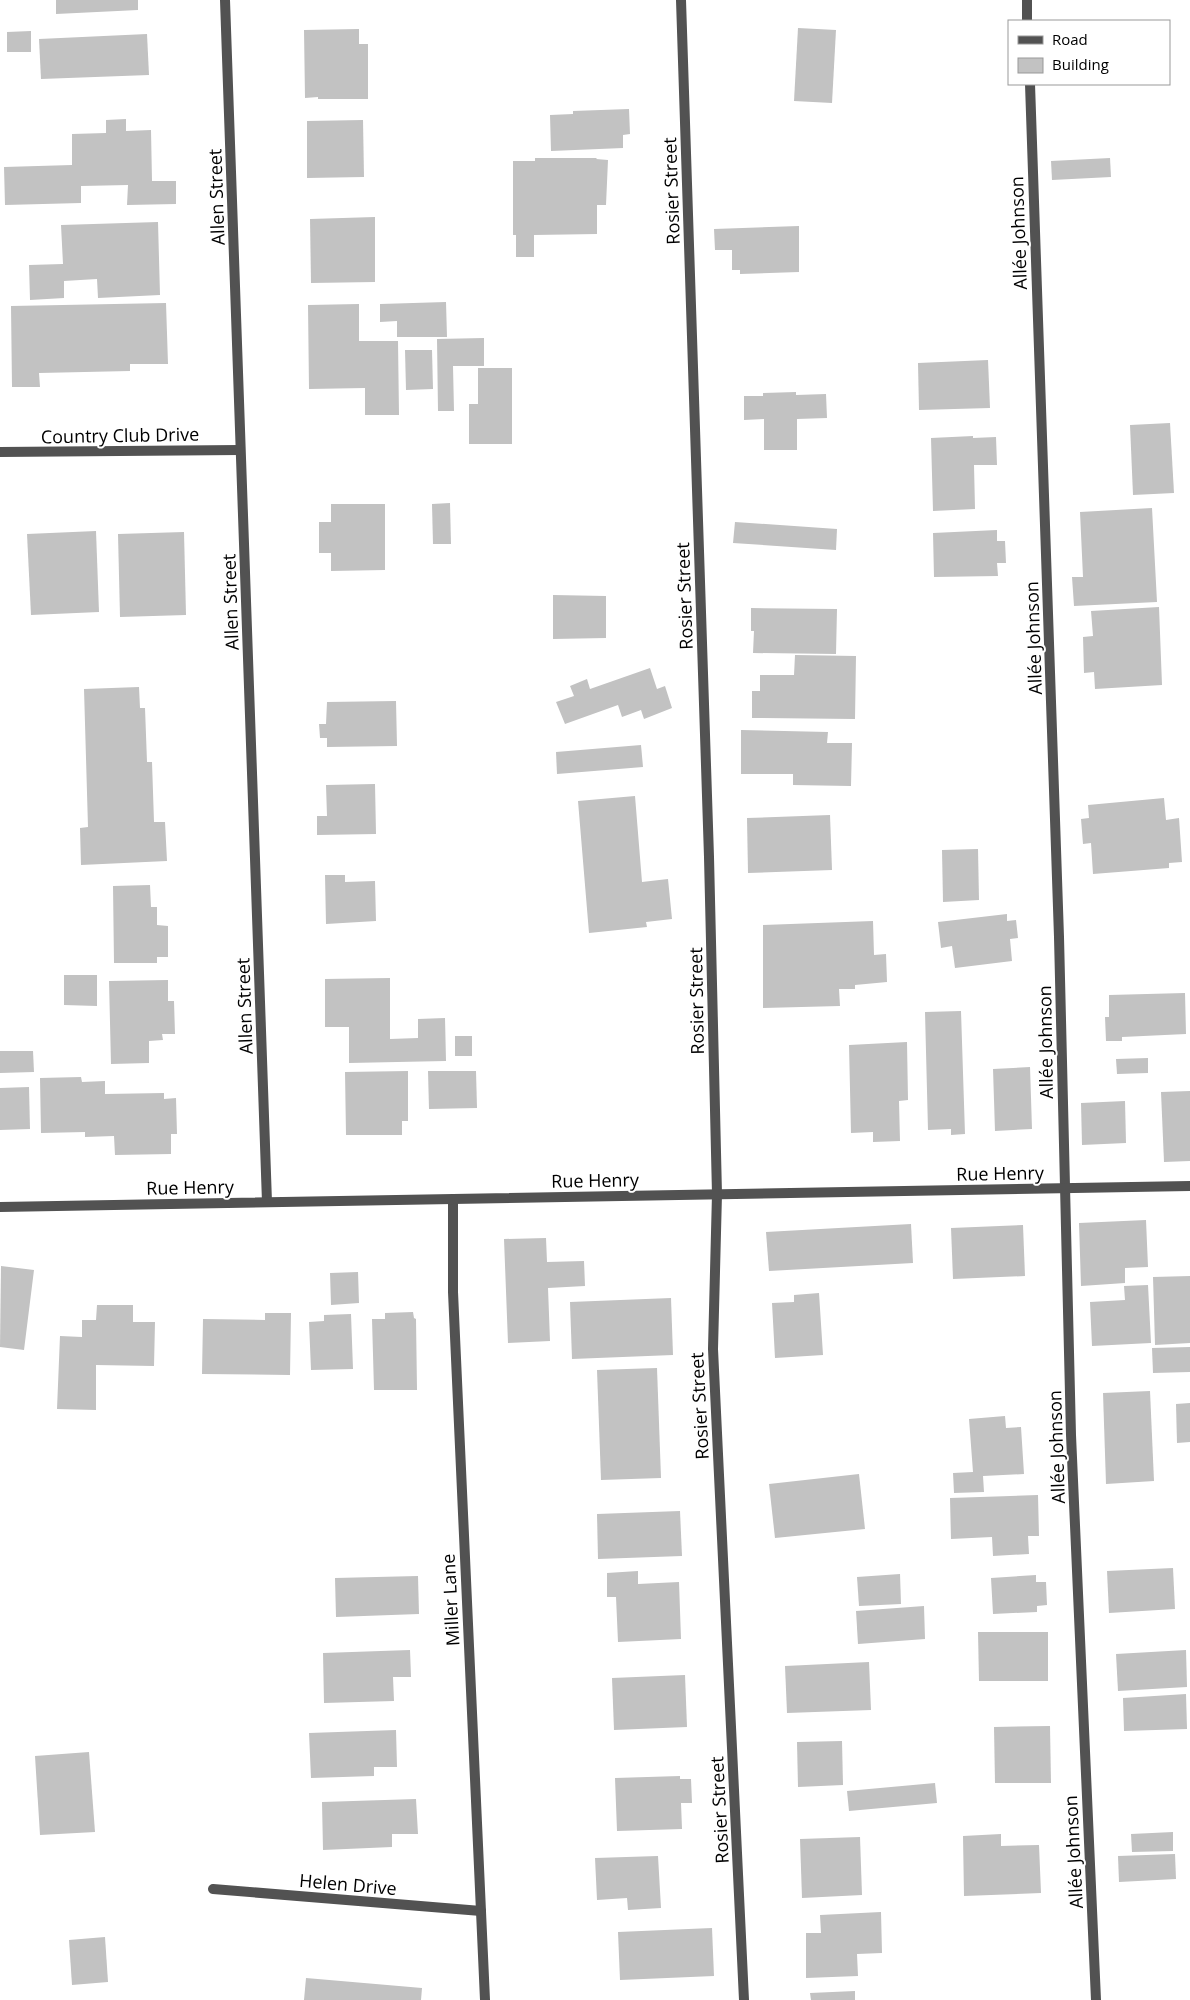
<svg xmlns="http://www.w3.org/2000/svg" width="1190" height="2000" font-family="'Open Sans',sans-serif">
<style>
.building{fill:#c2c2c2}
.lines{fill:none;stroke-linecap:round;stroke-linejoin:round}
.street{stroke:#525252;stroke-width:10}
.labels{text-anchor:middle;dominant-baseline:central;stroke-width:4;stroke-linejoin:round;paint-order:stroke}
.street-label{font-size:18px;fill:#000;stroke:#fff}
</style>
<rect width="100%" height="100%" fill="#fff"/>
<!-- building -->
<g class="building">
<polygon points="56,0 138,0 138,10 56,14"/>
<polygon points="798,28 836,30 832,103 794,101"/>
<polygon points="359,29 359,44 368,44 368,99 318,99 318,97 305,98 304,30"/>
<polygon points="31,31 31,52 7,52 7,32"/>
<polygon points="147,34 149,75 41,79 39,39"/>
<polygon points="629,109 630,134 623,135 623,148 551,151 550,115 573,114 573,111"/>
<polygon points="126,119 126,131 151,130 152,181 176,181 176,204 127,205 128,185 81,186 81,203 5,205 4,167 72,165 72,134 106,133 106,120"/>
<polygon points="363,120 364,177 307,178 307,121"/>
<polygon points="535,158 597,158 596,159 608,160 606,205 597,205 597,234 534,235 534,257 516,257 516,235 513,235 513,161 535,161"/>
<polygon points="1110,158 1111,177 1052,180 1051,161"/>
<polygon points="375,217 375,282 311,283 310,219"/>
<polygon points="158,222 160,295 98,298 97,279 64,281 64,298 30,300 29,265 63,264 61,225"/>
<polygon points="799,226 799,272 740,274 740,270 732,270 732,250 715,250 714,229"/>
<polygon points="446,302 447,337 397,337 397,321 380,322 380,304"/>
<polygon points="166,303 168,364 130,364 130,371 39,373 40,387 12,387 11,306"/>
<polygon points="359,304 359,341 398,341 399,415 365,415 365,388 309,389 308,305"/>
<polygon points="484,338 484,366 453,366 454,411 438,411 437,339"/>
<polygon points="405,350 432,350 433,389 406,390"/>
<polygon points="988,360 990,408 919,410 918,363"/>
<polygon points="478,368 512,368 512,444 469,444 469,404 478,404"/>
<polygon points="796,392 796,395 826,394 827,418 797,419 797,450 764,450 764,419 744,420 744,396 763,396 763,393"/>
<polygon points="1170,423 1174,493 1133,495 1130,425"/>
<polygon points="973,436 973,438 996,437 997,465 974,465 975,509 933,511 931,438"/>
<polygon points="450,503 451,544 433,544 432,504"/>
<polygon points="331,504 385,504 385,570 331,571 331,553 319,553 319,522 331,522"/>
<polygon points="1152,508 1157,602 1074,606 1072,577 1083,577 1080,512"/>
<polygon points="735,522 837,529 836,550 733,543"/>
<polygon points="997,530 997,541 1005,541 1006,563 997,563 998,576 934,577 933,533"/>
<polygon points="96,531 99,612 31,615 27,534"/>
<polygon points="184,532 186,615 120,617 118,534"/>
<polygon points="553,595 606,596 606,638 553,639"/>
<polygon points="1159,607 1162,685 1095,689 1094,672 1084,673 1083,637 1093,636 1091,611"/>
<polygon points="751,608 837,609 836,654 753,653 754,631 751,631"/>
<polygon points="795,655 856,656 855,719 752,718 752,691 760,691 760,675 794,675"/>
<polygon points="650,668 657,689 665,686 672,708 644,719 641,710 622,717 618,705 565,724 556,702 574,696 570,686 587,679 590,689"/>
<polygon points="139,687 140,708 145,708 147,762 152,762 154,822 165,822 167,861 81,865 80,828 88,827 84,689"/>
<polygon points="396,701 397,746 327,747 327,738 320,738 319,724 326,724 327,702"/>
<polygon points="741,730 828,732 827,743 852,743 851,786 793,785 793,774 741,774"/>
<polygon points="641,745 643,767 557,774 556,752"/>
<polygon points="375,784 376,834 317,835 317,816 327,816 326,785"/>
<polygon points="635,796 642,882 668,879 672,919 646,922 647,927 589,933 578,801"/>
<polygon points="1164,798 1166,820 1179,818 1182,862 1169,863 1169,868 1093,874 1091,843 1083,844 1081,819 1089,818 1088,805"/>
<polygon points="830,815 832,870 748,873 747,818"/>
<polygon points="978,849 979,900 943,902 942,850"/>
<polygon points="325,875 345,875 345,882 375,881 376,921 326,924"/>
<polygon points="150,885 151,907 157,907 157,925 168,926 168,957 157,957 157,963 114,963 113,886"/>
<polygon points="1007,914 1007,921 1016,920 1018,938 1010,939 1012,961 955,968 952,946 941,948 938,922"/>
<polygon points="873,921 874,955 886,954 887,982 855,985 855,989 839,989 840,1006 763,1008 763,925"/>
<polygon points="64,975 97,975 97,1006 64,1005"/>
<polygon points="390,978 390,1039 418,1038 418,1019 445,1018 446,1061 349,1063 349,1027 325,1027 325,979"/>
<polygon points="168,980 168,1001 174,1001 175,1034 162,1034 163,1040 149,1041 149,1063 111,1064 109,981"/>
<polygon points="1185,993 1186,1034 1122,1037 1122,1041 1106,1041 1105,1017 1109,1017 1109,995"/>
<polygon points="961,1011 965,1134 951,1135 951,1129 928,1130 925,1012"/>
<rect x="455" y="1036" width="17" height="20"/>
<polygon points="907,1042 908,1100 899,1101 900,1141 873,1142 873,1132 851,1133 849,1045"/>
<polygon points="0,1051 33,1051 34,1072 0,1073"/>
<polygon points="1148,1058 1148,1073 1117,1074 1116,1059"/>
<polygon points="1030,1067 1032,1129 995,1131 993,1069"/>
<polygon points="408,1071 408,1121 402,1121 402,1135 346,1135 345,1072"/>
<polygon points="428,1071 476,1071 477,1108 429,1109"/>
<polygon points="81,1077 82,1082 105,1081 105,1094 164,1093 164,1099 176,1098 177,1134 171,1134 171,1154 115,1155 114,1136 85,1137 85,1132 41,1133 40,1078"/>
<polygon points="29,1087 30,1129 0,1130 0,1088"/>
<polygon points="1190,1091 1190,1161 1164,1162 1161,1092"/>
<polygon points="1125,1101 1126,1143 1082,1145 1081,1103"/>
<polygon points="1146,1220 1148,1267 1125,1268 1125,1283 1081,1286 1079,1223"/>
<polygon points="911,1224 913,1263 769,1271 766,1232"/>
<polygon points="1023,1225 1025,1276 953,1279 951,1228"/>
<polygon points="546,1238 547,1262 584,1261 585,1286 548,1288 550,1341 508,1343 504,1239"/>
<polygon points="1,1266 34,1270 24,1350 0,1347"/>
<polygon points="358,1272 359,1303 331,1305 330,1273"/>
<polygon points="1190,1276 1190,1343 1155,1345 1153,1277"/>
<polygon points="1148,1285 1151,1343 1092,1346 1090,1302 1125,1300 1124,1286"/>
<polygon points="819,1293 823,1355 775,1358 772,1303 794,1302 794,1295"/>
<polygon points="671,1298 673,1355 572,1359 570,1302"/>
<polygon points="97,1305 133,1305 133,1322 155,1322 154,1366 96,1365 96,1410 57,1409 60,1336 82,1337 82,1320 96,1320"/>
<polygon points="413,1312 414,1318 416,1319 417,1390 374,1390 372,1319 385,1319 385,1313"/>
<polygon points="265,1313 291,1313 290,1375 202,1374 203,1319 265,1320"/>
<polygon points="351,1314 353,1369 311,1370 309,1322 324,1321 324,1315"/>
<polygon points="1190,1347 1190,1372 1153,1373 1152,1348"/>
<polygon points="657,1368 661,1478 601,1480 597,1370"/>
<polygon points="1150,1391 1154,1481 1106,1484 1103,1393"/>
<polygon points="1190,1403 1190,1442 1177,1443 1176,1404"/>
<polygon points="1005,1416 1006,1428 1021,1427 1024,1474 983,1476 984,1492 954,1493 953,1473 973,1472 969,1419"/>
<polygon points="859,1474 865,1529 775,1538 769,1484"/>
<polygon points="1038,1495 1039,1536 1028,1536 1029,1554 993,1556 992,1537 951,1539 950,1498"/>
<polygon points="680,1511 682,1556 598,1559 597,1514"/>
<polygon points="1173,1568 1175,1609 1109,1613 1107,1571"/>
<polygon points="638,1571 638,1584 679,1582 681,1639 618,1642 616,1597 607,1597 607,1573"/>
<polygon points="900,1574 901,1604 859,1606 857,1577"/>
<polygon points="1036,1575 1036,1582 1046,1582 1047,1605 1037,1606 1037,1612 993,1614 991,1578"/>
<polygon points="418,1576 419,1614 336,1617 335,1578"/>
<polygon points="924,1606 925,1639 858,1644 856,1611"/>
<polygon points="978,1632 1048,1632 1048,1681 979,1681"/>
<polygon points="410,1650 411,1677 393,1677 394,1701 324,1703 323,1653"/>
<polygon points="1186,1650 1187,1687 1118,1691 1116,1654"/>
<polygon points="869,1662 871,1710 787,1713 785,1666"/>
<polygon points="685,1675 687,1727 614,1730 612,1678"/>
<polygon points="1186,1694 1187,1729 1124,1731 1123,1698"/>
<polygon points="1050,1726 1051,1783 995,1783 994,1727"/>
<polygon points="396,1730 397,1767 374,1767 374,1776 311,1778 309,1733"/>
<polygon points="842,1741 843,1785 798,1787 797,1742"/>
<polygon points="89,1752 95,1832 40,1835 35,1756"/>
<polygon points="680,1776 680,1779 691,1779 692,1803 681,1803 682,1829 617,1831 615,1778"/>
<polygon points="935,1783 937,1803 849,1811 847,1791"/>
<polygon points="416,1799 418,1834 392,1834 392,1847 323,1850 322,1802"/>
<polygon points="1173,1832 1173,1851 1132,1852 1131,1834"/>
<polygon points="1001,1834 1001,1846 1039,1845 1041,1893 964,1896 963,1836"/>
<polygon points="860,1837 862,1895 802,1898 800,1839"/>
<polygon points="1175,1854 1176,1879 1119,1882 1118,1856"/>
<polygon points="658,1856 661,1908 628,1910 627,1898 597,1900 595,1858"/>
<polygon points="881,1912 882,1953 857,1954 858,1976 806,1978 806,1933 821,1933 820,1915"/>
<polygon points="712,1928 714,1976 620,1980 618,1932"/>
<polygon points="105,1937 108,1982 72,1985 69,1940"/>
<polygon points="306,1978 422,1988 421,2000 304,2000"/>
<polygon points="855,1991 855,2000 811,2000 810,1993"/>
</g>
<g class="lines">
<!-- street -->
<g class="street">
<polyline points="225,0 267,1202"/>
<polyline points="681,0 709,857 717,1194 713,1349 744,2000"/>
<polyline points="1027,0 1027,21"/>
<polyline points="1030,84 1059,937 1071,1435 1096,2000"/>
<polyline points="0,452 240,450"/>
<polyline points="453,1199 453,1292 485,2000"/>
<polyline points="0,1207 1190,1186"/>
<polyline points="213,1889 481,1911"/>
</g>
</g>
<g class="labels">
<!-- street labels -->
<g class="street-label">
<text transform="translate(671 191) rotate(-92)">Rosier Street</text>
<text transform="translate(216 197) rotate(-92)">Allen Street</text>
<text transform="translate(1018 233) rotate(-92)">Allée Johnson</text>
<text transform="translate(120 435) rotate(-1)">Country Club Drive</text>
<text transform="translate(684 596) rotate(-92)">Rosier Street</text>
<text transform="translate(230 602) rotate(-92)">Allen Street</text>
<text transform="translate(1033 638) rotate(-92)">Allée Johnson</text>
<text transform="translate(696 1001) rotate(-91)">Rosier Street</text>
<text transform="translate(244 1006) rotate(-92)">Allen Street</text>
<text transform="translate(1045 1042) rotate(-91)">Allée Johnson</text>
<text transform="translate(1000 1173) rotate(-1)">Rue Henry</text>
<text transform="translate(595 1180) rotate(-1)">Rue Henry</text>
<text transform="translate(190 1187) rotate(-1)">Rue Henry</text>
<text transform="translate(699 1406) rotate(-93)">Rosier Street</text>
<text transform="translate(1056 1447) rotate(-92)">Allée Johnson</text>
<text transform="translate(450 1600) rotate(-93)">Miller Lane</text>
<text transform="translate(719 1810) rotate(-93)">Rosier Street</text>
<text transform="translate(1073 1852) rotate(-93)">Allée Johnson</text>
<text transform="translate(348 1884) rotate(5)">Helen Drive</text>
</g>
</g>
<!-- legend -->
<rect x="1008" y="20" width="162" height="65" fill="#ffffff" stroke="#999999"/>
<rect x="1018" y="36" width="25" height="8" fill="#525252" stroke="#999999"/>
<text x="1052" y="45" font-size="15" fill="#000000">Road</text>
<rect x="1018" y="58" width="25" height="15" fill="#c2c2c2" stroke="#999999"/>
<text x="1052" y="70" font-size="15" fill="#000000">Building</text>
</svg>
